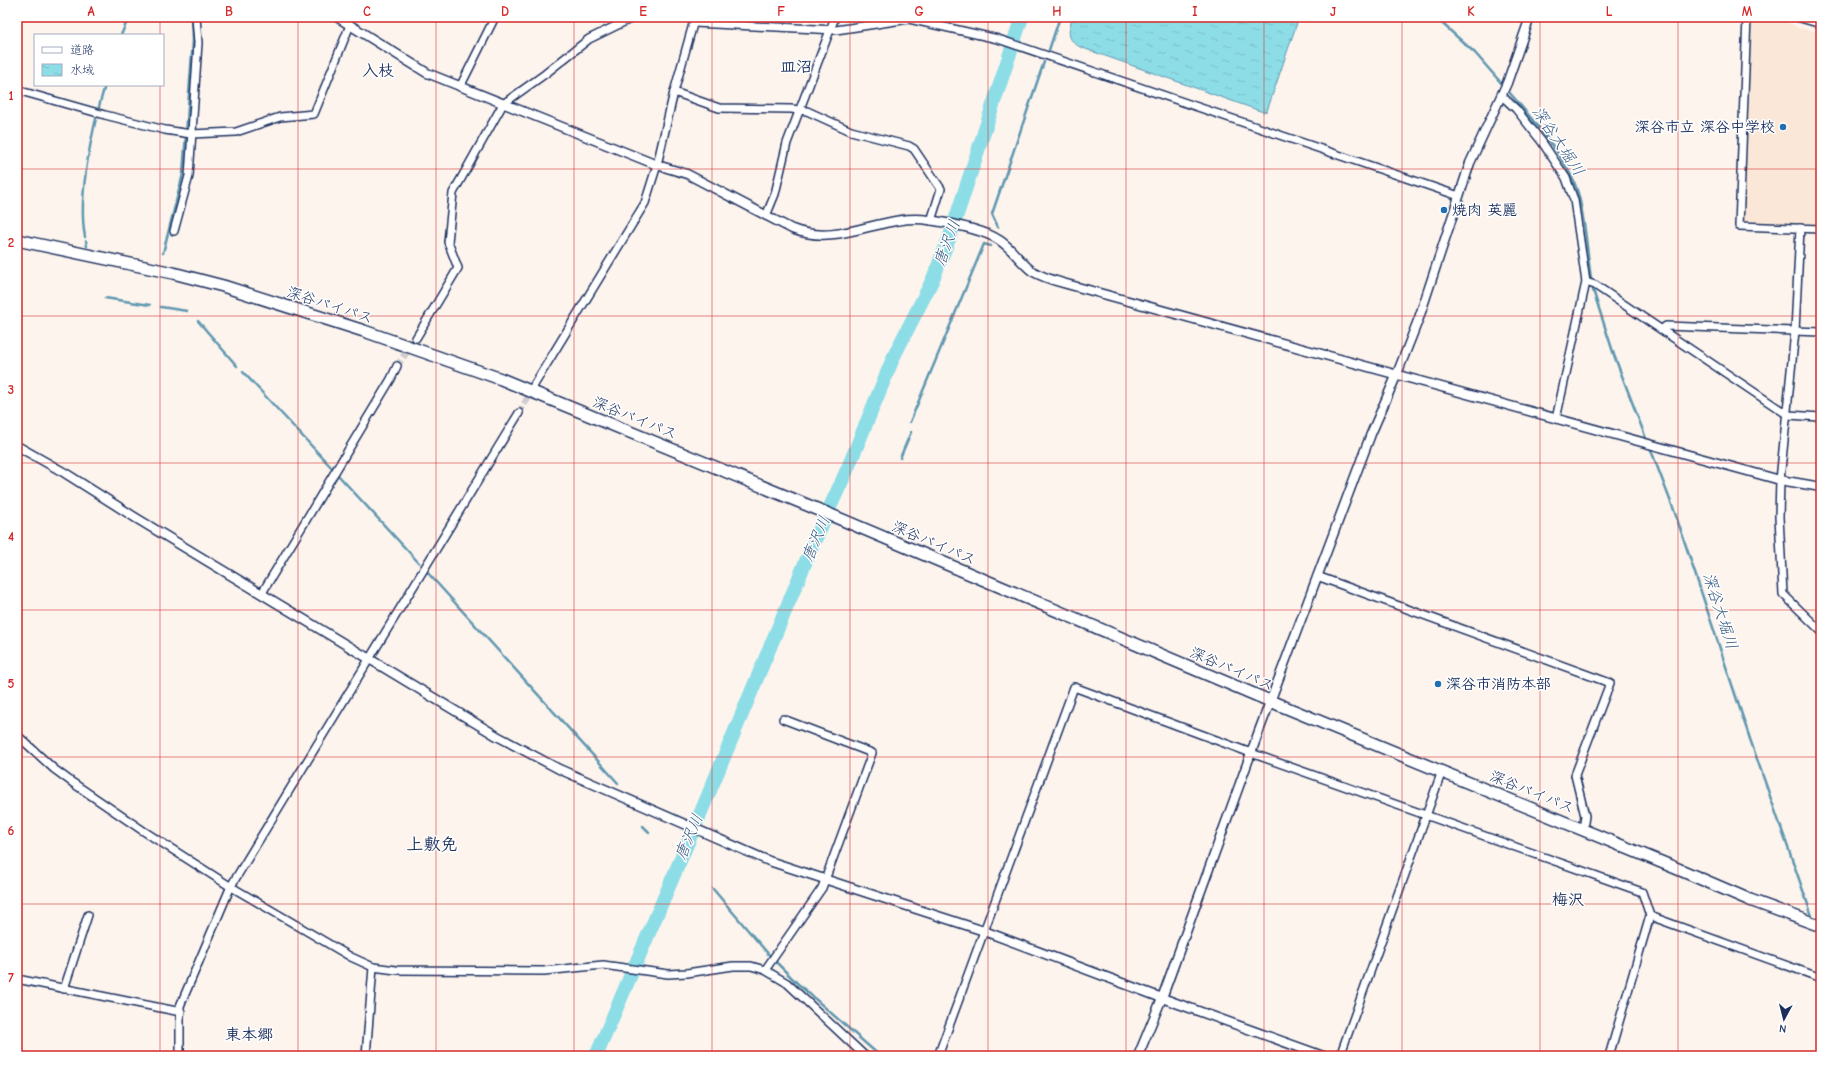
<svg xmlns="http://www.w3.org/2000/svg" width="1838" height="1073" font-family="'Comic Neue','Klee One',sans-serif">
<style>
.built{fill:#fae7d7}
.water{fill:url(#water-ripples);stroke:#5f97b0}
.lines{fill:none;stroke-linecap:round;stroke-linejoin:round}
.stream{stroke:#5f97b0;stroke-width:2.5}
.river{stroke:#8ddde7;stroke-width:14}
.minor-tunnel{stroke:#d0cdd0;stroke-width:7;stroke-dasharray:7 3.5;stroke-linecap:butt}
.minor-casing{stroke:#1b2f5e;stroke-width:10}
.tertiary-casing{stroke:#1b2f5e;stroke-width:11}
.trunk-casing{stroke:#1b2f5e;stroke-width:14}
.minor{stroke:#fff;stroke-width:7}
.tertiary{stroke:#fff;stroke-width:8}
.trunk{stroke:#fff;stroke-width:11}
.grid{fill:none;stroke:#d62828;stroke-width:1;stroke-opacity:0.55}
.poi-dot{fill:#1f6fb2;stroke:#fff;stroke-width:1.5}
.labels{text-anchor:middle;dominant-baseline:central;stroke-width:3;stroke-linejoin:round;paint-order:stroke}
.poi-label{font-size:15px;font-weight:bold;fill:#1b2f5e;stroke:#fff;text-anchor:start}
.street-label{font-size:15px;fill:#1b2f5e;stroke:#fff}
.neighbourhood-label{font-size:16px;font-weight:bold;fill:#1b2f5e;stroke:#fff}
.water-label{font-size:16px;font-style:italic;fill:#385a80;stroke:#fff}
.quarter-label{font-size:17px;font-weight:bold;fill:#1b2f5e;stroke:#fff}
.neatline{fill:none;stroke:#d62828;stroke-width:1.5}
.grid-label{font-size:13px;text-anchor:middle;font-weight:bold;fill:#d62828}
</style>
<defs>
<pattern id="water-ripples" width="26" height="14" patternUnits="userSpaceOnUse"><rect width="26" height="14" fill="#8ddde7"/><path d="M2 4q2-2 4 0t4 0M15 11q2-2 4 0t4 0" fill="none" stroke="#79bec9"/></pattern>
</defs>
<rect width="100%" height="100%" fill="#fdf4ed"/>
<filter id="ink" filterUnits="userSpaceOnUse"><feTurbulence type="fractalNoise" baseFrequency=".025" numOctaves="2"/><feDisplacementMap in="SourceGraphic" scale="8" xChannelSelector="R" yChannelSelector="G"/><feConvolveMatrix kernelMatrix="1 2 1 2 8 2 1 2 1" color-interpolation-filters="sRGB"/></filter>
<g filter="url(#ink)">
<!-- built -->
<polygon class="built" points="1749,17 1779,17 1798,28 1821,32 1821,225 1742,222"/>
<!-- water -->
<path class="water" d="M1073 17H1299L1267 111 1263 112 1080 47C1066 39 1068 31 1073 17Z"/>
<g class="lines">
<!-- stream -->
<g class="stream">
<polyline points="1435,17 1475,53 1502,84"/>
<polyline points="121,35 129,17"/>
<polyline points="1049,50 1060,17"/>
<path d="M1509 92C1532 119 1568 159 1578 193 1585 218 1587 251 1591 278"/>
<polyline points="998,227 992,214 1044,62"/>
<path d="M85 237C77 195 93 126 105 85"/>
<polyline points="86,241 87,246"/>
<polyline points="163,253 183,174 193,40 192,17"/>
<polyline points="1593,290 1614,355 1647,441"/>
<polyline points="105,298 150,305"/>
<polyline points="161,307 187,311"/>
<polyline points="198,321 237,366"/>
<polyline points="243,372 332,468"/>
<polyline points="910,422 984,244 991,246"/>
<polyline points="1649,445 1675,513 1750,739 1813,919"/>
<polyline points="900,458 911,432"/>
<polyline points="338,475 419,563"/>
<polyline points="427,572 618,783"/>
<polyline points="643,826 649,832"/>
<polyline points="713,889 770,956 797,983 880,1056"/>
<polyline points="1817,929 1821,942"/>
</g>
<!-- river -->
<polyline class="river" points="596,1056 701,812 814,542 847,470 894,356 932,281 949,239 1022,17"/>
<!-- minor-tunnel -->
<g class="minor-tunnel">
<polyline points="397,366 416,338"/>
<polyline points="519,413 533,389"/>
</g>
<!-- minor casing -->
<g class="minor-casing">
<g id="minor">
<polyline points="1747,17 1739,226 1821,229"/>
<polyline points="1797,17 1821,24"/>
<polyline points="694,23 836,30 909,19 998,39 1459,196"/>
<polyline points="460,87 495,17"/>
<polyline points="17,90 105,115 165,130 191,134 236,132 280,117 314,114 350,25"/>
<polyline points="674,92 719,108 791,109 807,111 851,131 909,146 914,149 941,189 931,221"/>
<polyline points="1502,96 1516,109 1542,142 1566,178 1574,200 1586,282"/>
<polyline points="766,216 775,194 787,143 835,17"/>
<polyline points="1800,228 1795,331 1780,480 1779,517 1783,594 1821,631"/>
<polyline points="174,231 189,176 198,43 196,17"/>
<polyline points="1662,329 1666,326 1821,332"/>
<polyline points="416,338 458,268 448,242 453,193 503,104 545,74 589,39 634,17"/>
<polyline points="534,385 645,203 657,165 674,92 695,17"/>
<polyline points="1556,419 1586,282 1595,285 1788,415 1821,417"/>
<polyline points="1317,576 1610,683 1575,775 1585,816 1583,829"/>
<polyline points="262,593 391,379 397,366"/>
<polyline points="17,735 54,769 73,783 142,830 228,885 351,957 373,967 396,970 544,971 603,965 668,974 687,973 733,966 751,966 765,970 787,983 865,1056"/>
<polyline points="1650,916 1821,978"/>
<polyline points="765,970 822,888 872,753 783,719"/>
<polyline points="17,979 181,1012"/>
<polyline points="64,989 88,915"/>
<polyline points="180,1056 180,1006 231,886 519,413"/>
<polyline points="366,1056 373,967"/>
<polyline points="938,1056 1074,687 1251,753 1642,892 1650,916 1609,1056"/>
<polyline points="1340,1056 1442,771"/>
</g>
</g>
<!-- tertiary casing -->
<g class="tertiary-casing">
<g id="tertiary">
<path d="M337 17 427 73 657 165 687 174 792 229C841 248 881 213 929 220 948 223 983 229 999 240 1012 248 1020 262 1032 271 1042 277 1052 280 1063 283L1780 480 1821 487"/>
<polyline points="17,446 65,473 136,518 497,736 559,769 769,861 984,931 1162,998 1323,1056"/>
<polyline points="1138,1056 1162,998 1259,731 1371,434 1397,374 1419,318 1470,163 1507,83 1530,17"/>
</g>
</g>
<!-- trunk casing -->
<g class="trunk-casing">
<polyline id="trunk" points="17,240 173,273 223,286 364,331 501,379 812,507 1270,701 1678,869 1750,900 1821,926"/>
</g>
<!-- minor -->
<use href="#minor" class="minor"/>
<!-- tertiary -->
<use href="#tertiary" class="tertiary"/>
<!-- trunk -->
<use href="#trunk" class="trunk"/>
</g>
</g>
<!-- grid -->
<path class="grid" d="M160 17V35M298 17V1056M436 17V1056M574 17V1056M712 17V1056M850 17V1056M988 17V1056M1126 17V1056M1264 17V1056M1402 17V1056M1540 17V1056M1678 17V1056M160 85V1056M17 169H1821M17 316H1821M17 463H1821M17 610H1821M17 757H1821M17 904H1821"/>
<!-- markers -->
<g class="poi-dot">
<circle cx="1783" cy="127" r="4"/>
<circle cx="1444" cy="210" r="4"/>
<circle cx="1438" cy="684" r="4"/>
</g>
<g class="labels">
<!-- poi labels -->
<g class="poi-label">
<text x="1775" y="127" text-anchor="end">深谷市立 深谷中学校</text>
<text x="1452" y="210">焼肉 英麗</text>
<text x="1446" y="684">深谷市消防本部</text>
</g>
<!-- street labels -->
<g class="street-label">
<text transform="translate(330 305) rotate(18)">深谷バイパス</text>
<text transform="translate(635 418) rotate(22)">深谷バイパス</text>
<text transform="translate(934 543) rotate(23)">深谷バイパス</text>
<text transform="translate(1232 669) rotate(23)">深谷バイパス</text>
<text transform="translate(1532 792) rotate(22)">深谷バイパス</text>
</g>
<!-- neighbourhood labels -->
<g class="neighbourhood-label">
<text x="796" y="67">皿沼</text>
<text x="378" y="71">入枝</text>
<text x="1568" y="900">梅沢</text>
<text x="249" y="1035">東本郷</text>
</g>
<!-- water labels -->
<g class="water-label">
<text transform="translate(1558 141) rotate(56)">深谷大堀川</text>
<text transform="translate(947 243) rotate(-70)">唐沢川</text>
<text transform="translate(816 539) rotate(-67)">唐沢川</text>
<text transform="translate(1720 611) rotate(72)">深谷大堀川</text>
<text transform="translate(689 837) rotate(-67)">唐沢川</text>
</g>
<!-- quarter labels -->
<g class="quarter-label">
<text x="432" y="844">上敷免</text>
</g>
</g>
<!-- margin -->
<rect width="1838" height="1073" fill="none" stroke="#fff" stroke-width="44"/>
<!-- legend -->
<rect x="34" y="34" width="130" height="52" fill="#ffffff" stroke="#a4acbf"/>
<rect x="42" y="47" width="20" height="6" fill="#ffffff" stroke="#a4acbf"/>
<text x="70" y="54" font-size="12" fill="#1b2f5e">道路</text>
<rect x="42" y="64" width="20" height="12" fill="url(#water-ripples)" stroke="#a4acbf"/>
<text x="70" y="74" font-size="12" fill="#1b2f5e">水域</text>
<!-- north arrow -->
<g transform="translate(1784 1019) rotate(187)" stroke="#ffffff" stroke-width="3" paint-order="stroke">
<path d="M0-3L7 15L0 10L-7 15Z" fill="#1b2f5e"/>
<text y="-6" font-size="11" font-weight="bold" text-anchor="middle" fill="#1b2f5e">N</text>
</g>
<rect x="22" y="22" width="1794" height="1029" class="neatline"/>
<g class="grid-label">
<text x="91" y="16">A</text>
<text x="229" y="16">B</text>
<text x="367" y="16">C</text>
<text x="505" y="16">D</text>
<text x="643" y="16">E</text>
<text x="781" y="16">F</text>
<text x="919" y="16">G</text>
<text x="1057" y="16">H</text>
<text x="1195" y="16">I</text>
<text x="1333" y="16">J</text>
<text x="1471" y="16">K</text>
<text x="1609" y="16">L</text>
<text x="1747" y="16">M</text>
<text x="11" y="100">1</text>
<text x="11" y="247">2</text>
<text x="11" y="394">3</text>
<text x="11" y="541">4</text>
<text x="11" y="688">5</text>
<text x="11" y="835">6</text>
<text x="11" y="982">7</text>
</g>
</svg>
